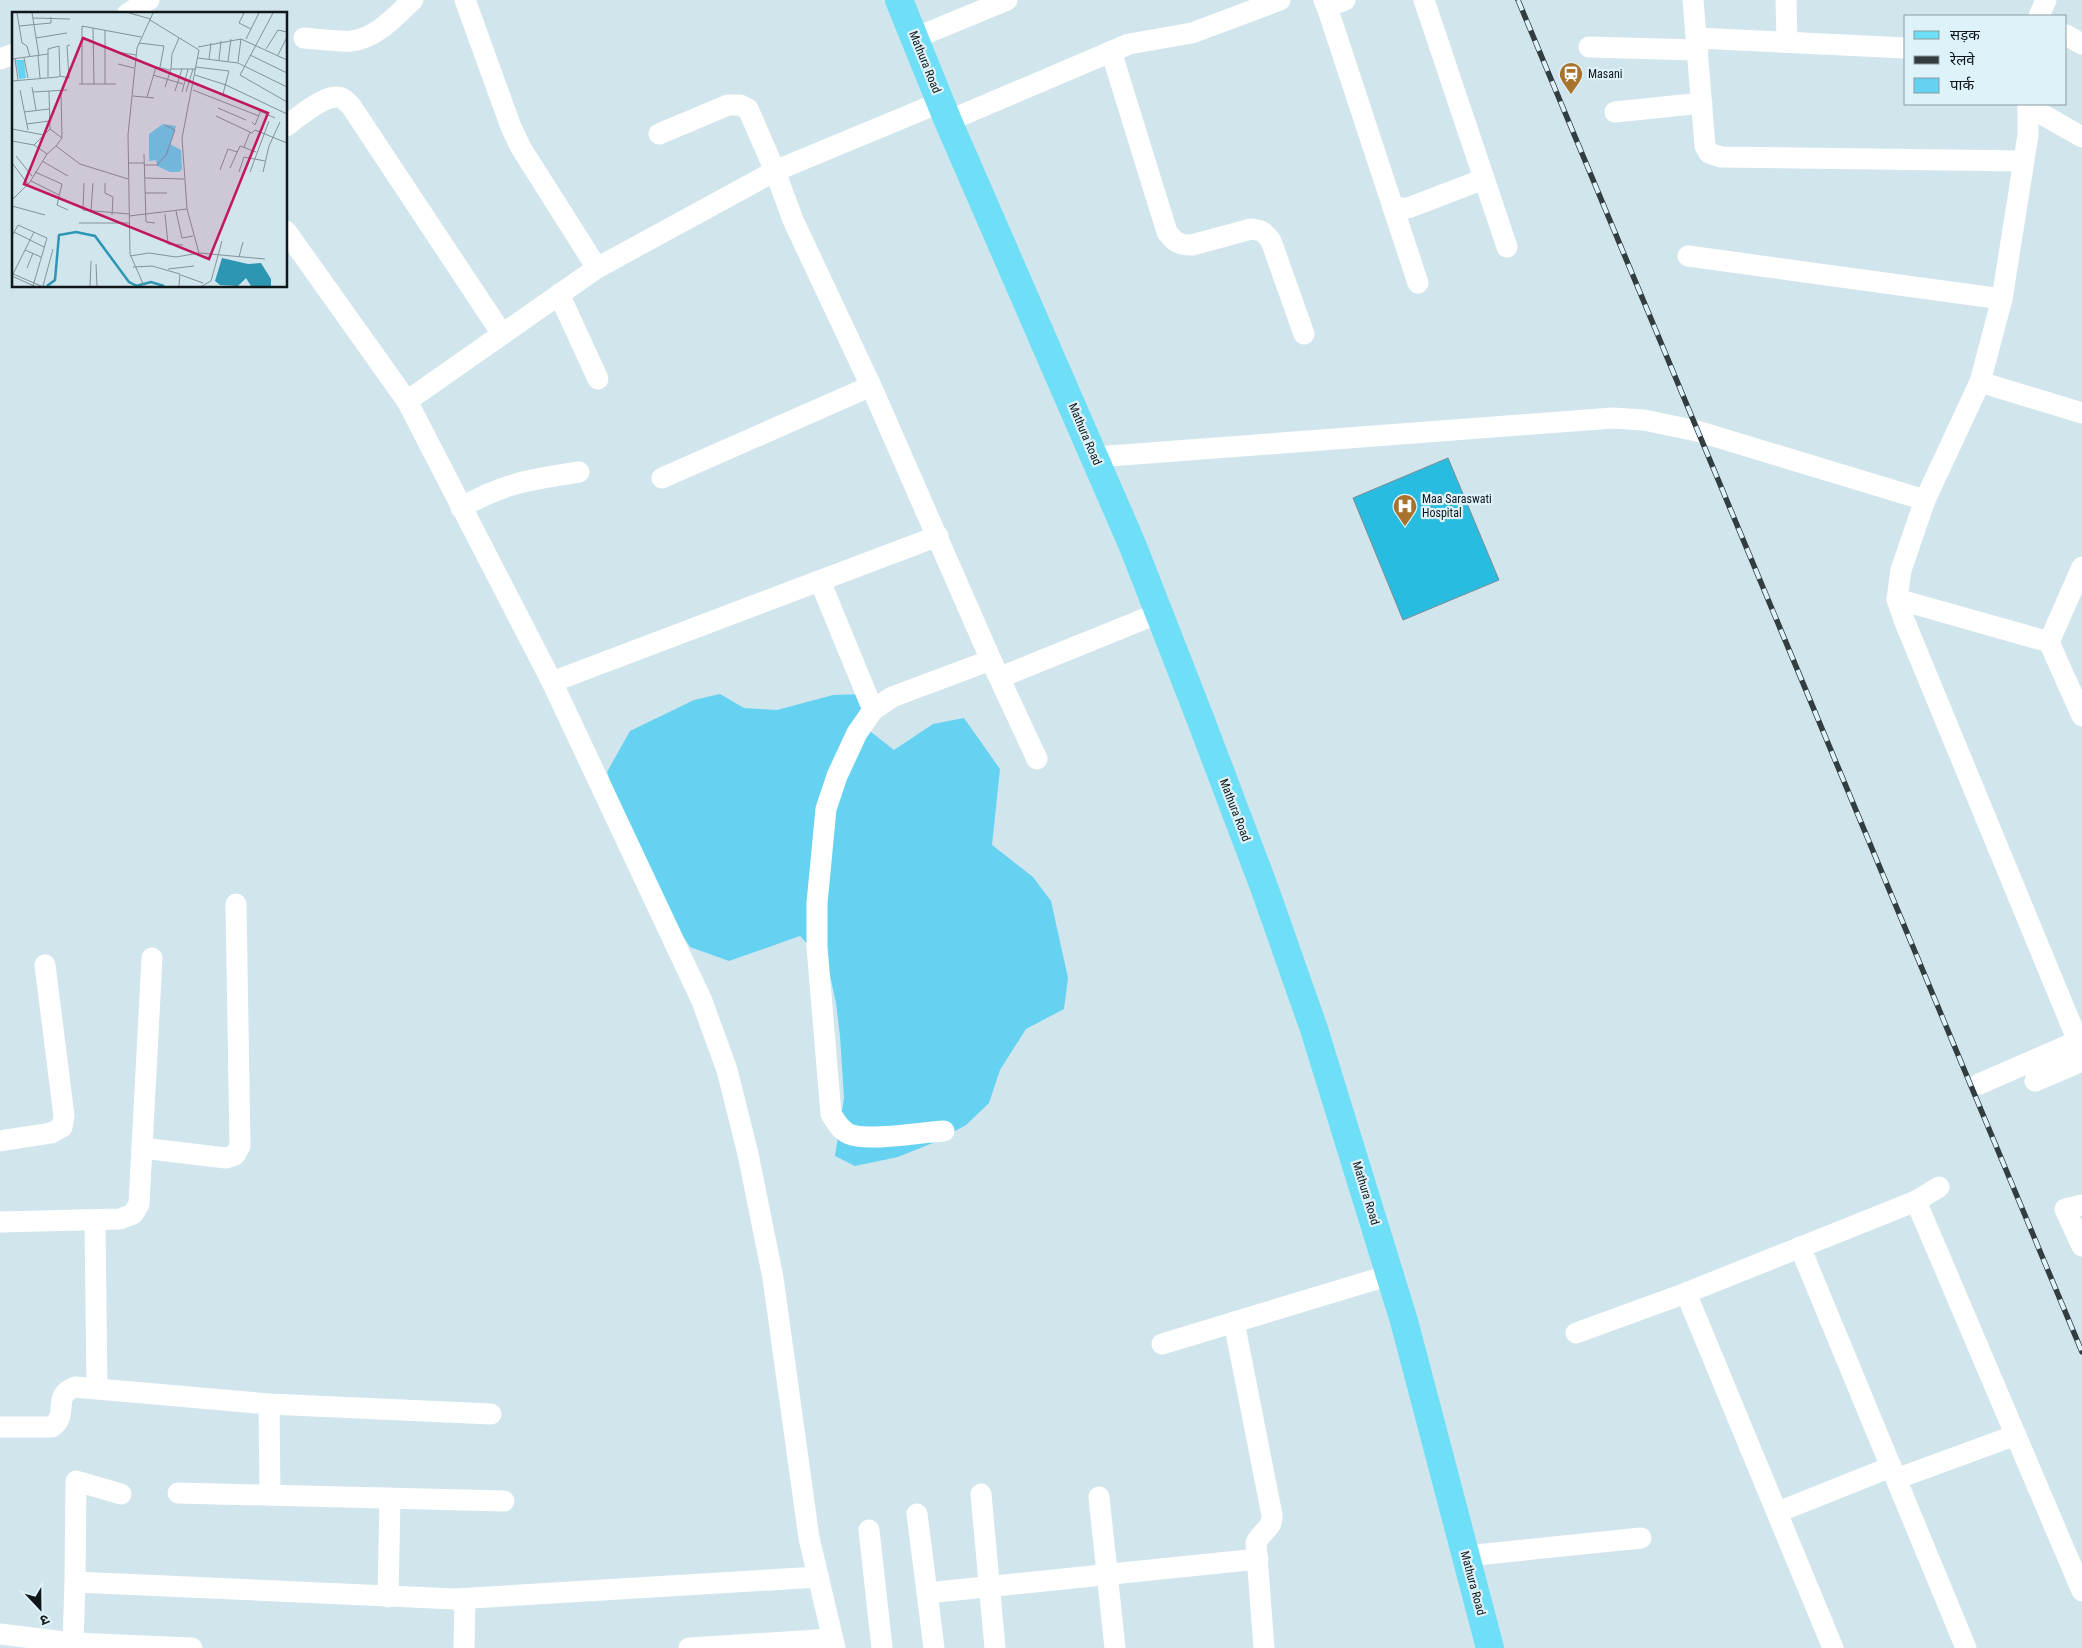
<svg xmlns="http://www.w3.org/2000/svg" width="2082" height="1648" font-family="'Roboto Condensed','Noto Sans Devanagari',sans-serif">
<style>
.green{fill:#65d2f2}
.building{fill:#28bce1;stroke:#7b8e94}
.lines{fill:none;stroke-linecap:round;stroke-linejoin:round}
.minor{stroke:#fff;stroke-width:21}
.major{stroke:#6fdff7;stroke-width:28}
.rail-casing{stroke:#323d40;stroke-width:5.5}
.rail{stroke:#def2f9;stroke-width:4;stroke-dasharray:11;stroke-linecap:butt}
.labels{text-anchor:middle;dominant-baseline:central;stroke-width:4.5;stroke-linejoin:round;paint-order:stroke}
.street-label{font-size:12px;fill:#0f1719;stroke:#def2f9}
.poi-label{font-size:12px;fill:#0f1719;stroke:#def2f9;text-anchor:start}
.inset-river{fill:none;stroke:#2d97b3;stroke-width:2.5}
.inset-road{fill:none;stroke:#839398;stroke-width:1}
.view{fill:#c2185b;fill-opacity:0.15;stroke:#c2185b;stroke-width:2.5}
.inset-edge{fill:none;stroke:#0f1719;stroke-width:2.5}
</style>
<rect width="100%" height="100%" fill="#d1e5ec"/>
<!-- green -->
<polygon class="green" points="720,694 744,708 777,710 833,695 863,694 866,728 894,750 933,724 964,718 1000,769 992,845 1033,877 1051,901 1068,978 1064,1009 1026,1029 1000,1070 989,1103 966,1125 935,1142 898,1157 855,1166 835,1156 844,1098 840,1036 836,1003 828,966 800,936 729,961 690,947 641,874 607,772 630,731 694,700"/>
<!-- building -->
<polygon class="building" points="1448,458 1499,580 1403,620 1353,498"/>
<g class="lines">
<!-- minor -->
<g class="minor">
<polyline points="465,0 511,127 521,148 597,268"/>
<polyline points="1324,0 1327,7 1345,0"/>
<polyline points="1424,0 1507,247"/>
<polyline points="1693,0 1705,146 1709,153 1721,157 2023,161"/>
<polyline points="1786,0 1787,42"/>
<polyline points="1327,7 1418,283"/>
<polyline points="127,14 149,0"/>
<polyline points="2039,16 2046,0"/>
<polyline points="2066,35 2082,44"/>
<path d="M304 38C319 39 336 42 351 41 377 38 395 16 413 0"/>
<polyline points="915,38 1007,0"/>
<polyline points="1697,38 1906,48"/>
<polyline points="1589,47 1698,50"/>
<path d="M1111 51 1167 232C1174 242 1179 245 1192 245L1251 229C1261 230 1265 232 1271 241L1304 334"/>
<polyline points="0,59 14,54"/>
<polyline points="2028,106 2082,137"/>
<polyline points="1615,112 1702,103"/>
<polyline points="948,121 1129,44 1192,33 1280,0"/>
<path d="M286 126C299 117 326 92 342 98 345 100 348 103 351 106L502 334"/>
<polyline points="659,134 728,105 740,105 748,109 775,171 793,220 871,386 991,660 1037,759"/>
<polyline points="1393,208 1408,208 1484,179"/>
<polyline points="286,231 407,401"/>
<polyline points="1688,256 2002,299"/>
<polyline points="559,294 598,379"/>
<polyline points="1980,382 2002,299 2028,135 2028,104"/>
<polyline points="2082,413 1980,382 1925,500 1901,570 1897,599 1904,620 2082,1051"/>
<polyline points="1096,457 1613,418 1644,420 1697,431 1925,500"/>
<polyline points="662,478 871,386"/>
<path d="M461 508C502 483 533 479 579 472"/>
<polyline points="820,581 873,710"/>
<polyline points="1897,599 2049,642 2082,716"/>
<polyline points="2049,642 2082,567"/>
<polyline points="1001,677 1159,613"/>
<polyline points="552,682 938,536"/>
<polyline points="2035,1081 2082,1061"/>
<polyline points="1979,1084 2078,1041"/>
<path d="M944 1131C922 1132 867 1142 849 1134 840 1130 836 1122 831 1114L817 947V903L826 809 837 776 857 733 873 710 892 697 991 660"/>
<polyline points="0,1141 51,1133 62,1127 64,1116 45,965"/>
<polyline points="142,1148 226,1158 235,1155 240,1146 236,904"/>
<polyline points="1916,1201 2082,1591"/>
<polyline points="2082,1205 2065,1209 2082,1246"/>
<polyline points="95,1220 97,1389"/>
<polyline points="0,1222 120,1219 133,1214 139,1204 152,958"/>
<polyline points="1800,1247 1966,1648"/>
<polyline points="1686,1293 1833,1648"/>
<path d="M1234 1322 1272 1515C1273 1529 1261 1531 1256 1543L1264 1648"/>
<polyline points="1576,1333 1686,1293 1916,1201 1939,1187"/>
<polyline points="1162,1344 1390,1275"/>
<polyline points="269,1404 270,1495"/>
<path d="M0 1427H52C70 1413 51 1396 75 1387L269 1404 491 1414"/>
<polyline points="1896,1479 2016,1435"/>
<polyline points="178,1493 504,1501"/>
<polyline points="981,1494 995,1648"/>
<polyline points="1099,1497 1115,1648"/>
<polyline points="1778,1512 1891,1467"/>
<polyline points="917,1514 934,1648"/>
<polyline points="869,1530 882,1648"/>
<polyline points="1466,1556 1641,1538"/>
<polyline points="75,1582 455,1599 818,1577"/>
<polyline points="927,1593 1258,1559"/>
<polyline points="388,1597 390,1498"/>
<polyline points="0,1634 73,1643 192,1648"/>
<polyline points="73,1643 75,1582 76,1481 121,1494"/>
<polyline points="464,1648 465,1599"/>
<polyline points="689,1648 832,1639"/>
<polyline points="835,1648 809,1538 773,1278 748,1154 727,1070 702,1001 552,682 407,401 597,268 775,171 941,102"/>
</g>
<!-- major -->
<polyline class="major" points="899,0 948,121 1132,544 1200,718 1264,887 1314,1029 1404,1321 1490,1648"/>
<!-- rail casing -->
<g class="rail-casing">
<polyline id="rail" points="1518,0 2082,1352"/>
</g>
<!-- rail -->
<use href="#rail" class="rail"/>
</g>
<!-- icons -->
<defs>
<g id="station-pin" transform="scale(1.25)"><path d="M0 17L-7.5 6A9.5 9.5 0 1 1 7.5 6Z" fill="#a8732d" stroke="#def2f9"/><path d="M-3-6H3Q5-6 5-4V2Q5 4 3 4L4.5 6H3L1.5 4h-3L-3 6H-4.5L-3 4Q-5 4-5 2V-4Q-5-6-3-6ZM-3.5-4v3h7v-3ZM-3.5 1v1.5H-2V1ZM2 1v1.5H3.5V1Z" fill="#fff"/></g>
<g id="hospital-pin" transform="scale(1.25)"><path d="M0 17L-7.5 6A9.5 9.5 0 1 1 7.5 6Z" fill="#a8732d" stroke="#def2f9"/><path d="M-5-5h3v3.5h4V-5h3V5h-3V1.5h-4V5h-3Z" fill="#fff"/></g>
</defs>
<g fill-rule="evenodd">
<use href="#station-pin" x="1571" y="74"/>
<use href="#hospital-pin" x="1405" y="506"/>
</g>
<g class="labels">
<!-- street labels -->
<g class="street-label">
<text transform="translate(925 62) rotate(68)">Mathura Road</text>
<text transform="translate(1085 434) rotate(67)">Mathura Road</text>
<text transform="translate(1235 810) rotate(69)">Mathura Road</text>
<text transform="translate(1366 1193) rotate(73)">Mathura Road</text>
<text transform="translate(1473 1583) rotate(75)">Mathura Road</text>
</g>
<!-- poi labels -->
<g class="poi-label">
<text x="1588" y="74">Masani</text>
<text x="1422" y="499">Maa Saraswati<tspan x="1422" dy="14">Hospital</tspan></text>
</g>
</g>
<!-- overview -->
<g transform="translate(12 12)">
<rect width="275" height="275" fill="#d1e5ec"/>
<path d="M4 48H12L14 66 7 67ZM151 112 164 114 158 132 169 138 170 157 167 160H158L145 154 144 148 137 149V122Z" fill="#65d2f2"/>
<path d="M210 246 236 252 249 251 259 267V274H239L234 266 226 274 208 273 203 269Z" fill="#2d97b3"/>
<path class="inset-river" d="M35 274 43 268 47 223 64 220 83 224 117 270 125 274M124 274 139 270 152 274"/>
<path class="inset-road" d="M5 1 10 31 15 34 18 45M20 1 27 44M117 1 139 7M232 1 227 11 239 17M261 1 228 63 275 90M21 6 58 7M7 14 39 11V5M81 16 82 72M93 18V72M24 26 55 21M234 27 247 1M127 31 152 34 148 55M186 35 229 27 275 48M254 37 266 18 275 20M105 40 124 43M238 43 275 61M266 43 275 25M26 44 28 66M12 46 16 66M186 46 226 51 275 75M0 47 36 42M3 47 6 68M197 47 199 31M207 48 209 29M216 49 219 27M226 50 229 27M106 52 122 56M184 55 217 59 211 82M159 57 160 42 167 26M141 63 171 72M183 63 214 73 275 102M48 64 57 66 55 34 58 33M0 69 46 65 48 64 47 34 36 37V65M67 72H104M70 72V14L129 25M182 72 211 82 263 106M20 75 24 98M153 75 159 57H184M8 78 16 118M181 78 247 104M37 79 38 117 50 126M163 79 170 57M21 80 55 78M170 80 176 57M174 80 181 57M121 84 142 86M135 85 144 55 158 58M206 96 234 108M12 100 37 97M204 104 240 121 243 118 275 131M240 110 243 113 249 98M15 112 37 109M0 117 32 123M0 129 22 133 35 142 44 134 50 126 49 78M22 133 38 117M44 134 68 152 116 167M232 135 238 120M132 142 134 210 143 211M4 144 20 164M30 149 56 164M0 151 16 172M116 151H132M132 153H145L154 143 163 118 153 113M218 156 228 134 244 140M208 158 216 137 225 140M23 160 50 172 45 193 56 198M227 160 232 145 253 149M238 160 257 109M251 160 257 134 268 110M133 166 172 167M19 169 47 183M72 171 71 198 117 202M93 171V181L101 185 100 203M133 181H155M0 188 18 170 35 142M0 194 33 203M175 197 187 241 253 247M79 199 81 171M164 199 170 226 181 224M153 202 156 232 171 233M117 204 175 197 170 126 187 38 138 8M67 211H117M2 220 32 235M0 224 6 213 35 226 21 274M13 238 29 245M118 244 137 241 164 245 187 241M227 245 231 230M84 252 85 274M121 255 140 254 168 262 167 274M15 256 21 241M156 257 182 254M1 262 22 220M1 262 29 274M169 263 191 271M0 264 22 274M31 274 41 237M78 274 79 249M132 274 118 242 116 123 125 36 141 1M190 274 199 269 210 229"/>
<path class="view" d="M71 26 256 101 197 247 12 172Z"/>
<rect width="275" height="275" class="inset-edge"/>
</g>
<!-- legend -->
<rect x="1904" y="15" width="162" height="90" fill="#def2f9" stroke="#8b9a9f"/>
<rect x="1914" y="31" width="25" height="8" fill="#6fdff7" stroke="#8b9a9f"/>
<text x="1950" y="40" font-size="15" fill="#0f1719">सड़क</text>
<rect x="1914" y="56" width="25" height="8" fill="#323d40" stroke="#8b9a9f"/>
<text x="1950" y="65" font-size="15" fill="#0f1719">रेलवे</text>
<rect x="1914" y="78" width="25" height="15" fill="#65d2f2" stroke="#8b9a9f"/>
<text x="1950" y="90" font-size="15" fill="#0f1719">पार्क</text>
<!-- north arrow -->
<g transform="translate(40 1608) rotate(158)" stroke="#def2f9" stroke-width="4" paint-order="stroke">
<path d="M0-4L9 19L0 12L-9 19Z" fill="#0f1719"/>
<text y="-8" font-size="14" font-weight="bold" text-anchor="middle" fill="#0f1719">उ</text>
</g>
</svg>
